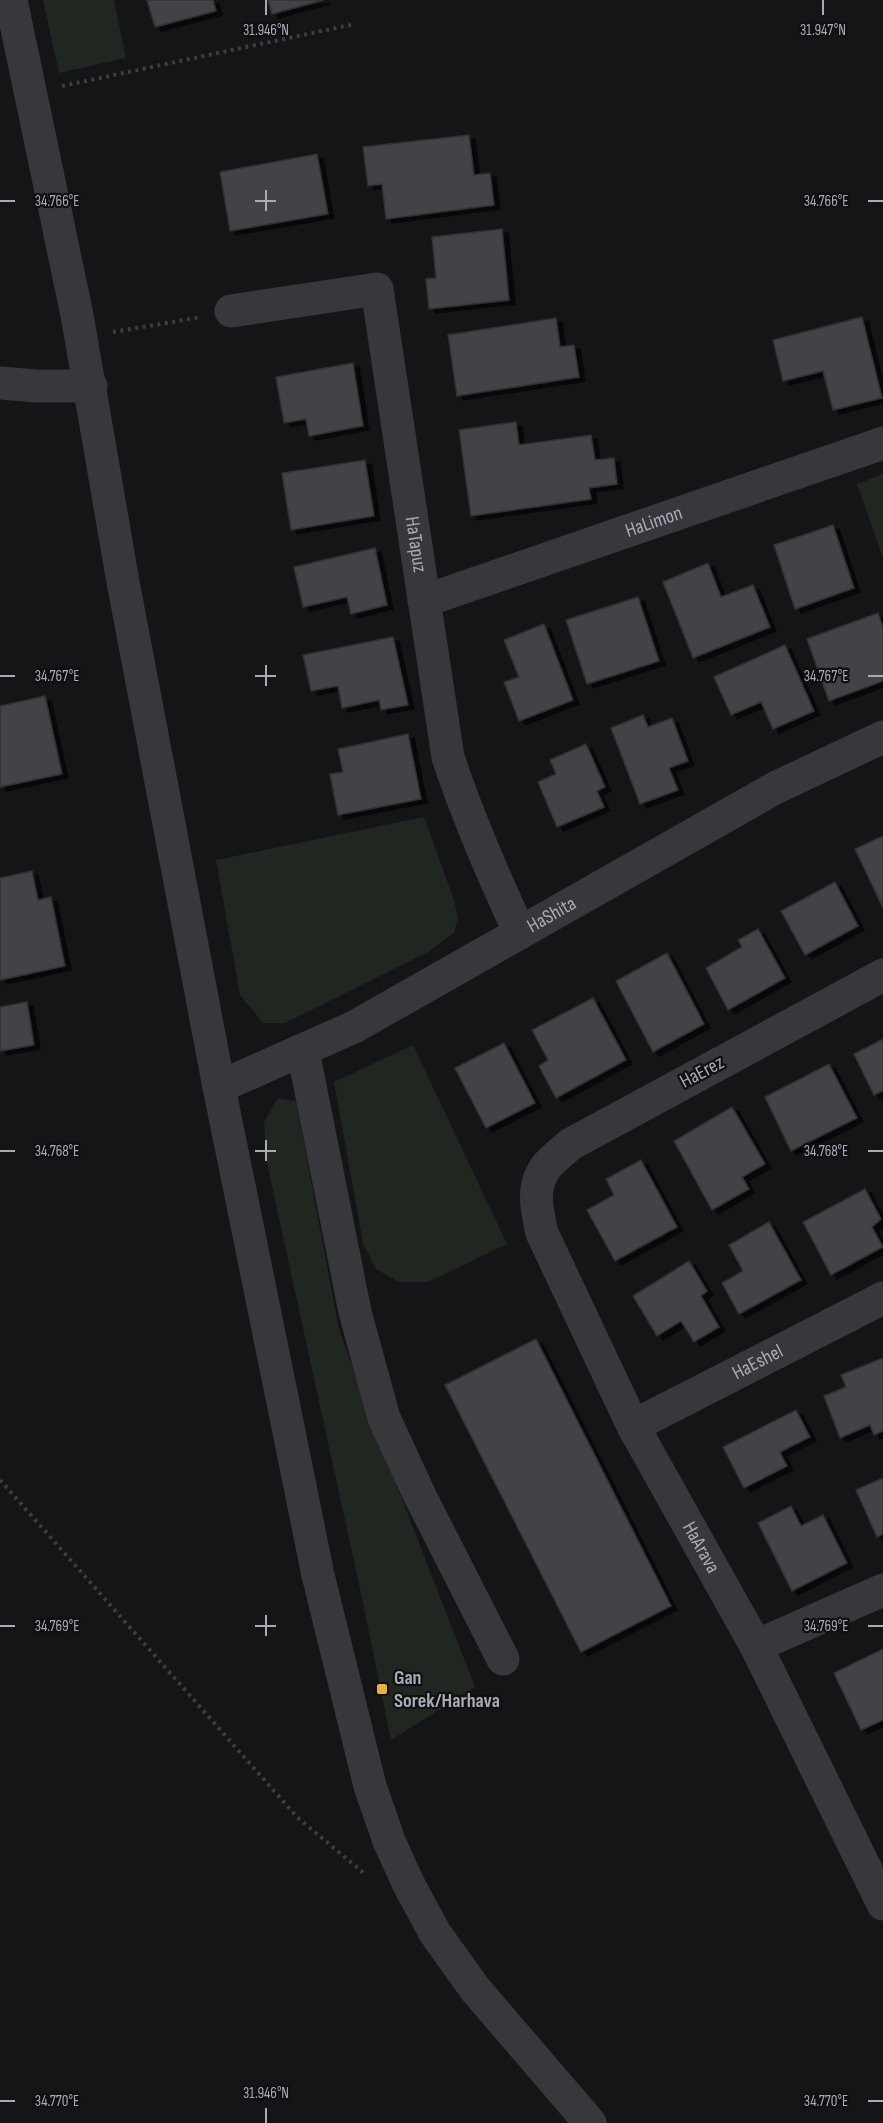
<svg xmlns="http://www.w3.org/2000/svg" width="883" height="2123" font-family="'Sofia Sans Condensed',sans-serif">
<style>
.green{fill:#202721}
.building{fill:#424347;stroke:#303033;stroke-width:1.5;filter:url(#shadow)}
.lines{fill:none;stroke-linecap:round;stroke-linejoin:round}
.path{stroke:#3d3e43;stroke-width:4;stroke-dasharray:3 4.5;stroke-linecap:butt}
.minor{stroke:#37373c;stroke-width:33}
.ticks{fill:none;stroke:#a8acb6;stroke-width:2}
.poi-dot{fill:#e7b13e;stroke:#101012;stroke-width:2}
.labels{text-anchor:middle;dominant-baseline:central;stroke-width:4.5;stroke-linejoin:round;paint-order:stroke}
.street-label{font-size:20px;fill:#a8acb6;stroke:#101012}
.poi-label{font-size:20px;font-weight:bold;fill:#a8acb6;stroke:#101012;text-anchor:start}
.ticks-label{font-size:15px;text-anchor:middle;fill:#a8acb6;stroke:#101012;stroke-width:4.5;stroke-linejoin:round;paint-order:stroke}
</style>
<defs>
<filter id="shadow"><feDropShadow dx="6" dy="4" stdDeviation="0" flood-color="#0009"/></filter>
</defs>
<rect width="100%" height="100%" fill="#151517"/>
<!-- green -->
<g class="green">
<polygon points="43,0 114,0 126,58 59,73"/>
<polygon points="883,474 883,558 857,484"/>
<polygon points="424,817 454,900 458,918 454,933 428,952 285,1023 263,1023 240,995 216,860"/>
<polygon points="413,1045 507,1244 428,1282 399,1282 376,1269 363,1243 334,1082"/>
<polygon points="278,1098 296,1101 339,1329 372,1422 475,1687 391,1740 360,1589 267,1163 264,1122"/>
</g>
<!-- building -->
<g class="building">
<polygon points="147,0 213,0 216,11 155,27"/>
<polygon points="268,0 324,0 272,14"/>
<polygon points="469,135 474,175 490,173 494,205 386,219 382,184 368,186 363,147"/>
<polygon points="317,154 328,214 230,231 220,172"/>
<polygon points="502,229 509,300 429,309 426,279 436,278 432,237"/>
<polygon points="862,317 882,398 833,410 823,371 783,381 773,340"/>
<polygon points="556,318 560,347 574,345 579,377 457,396 448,335"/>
<polygon points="353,363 363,426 309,436 306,419 284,423 276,377"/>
<polygon points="516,422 519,445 591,435 595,460 614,458 617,484 589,488 591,499 471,516 459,430"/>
<polygon points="365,460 374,516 291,530 282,473"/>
<polygon points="833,525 854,588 795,609 774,545"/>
<polygon points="375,548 387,605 351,614 347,597 303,607 294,567"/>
<polygon points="708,563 721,597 753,585 770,627 693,658 663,582"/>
<polygon points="638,597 659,661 587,684 566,620"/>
<polygon points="878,613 883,628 883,681 829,701 807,639"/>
<polygon points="544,624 573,700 519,721 504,682 519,677 504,640"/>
<polygon points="393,637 408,705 381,710 379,700 342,708 338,686 311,691 303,655"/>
<polygon points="785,645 814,711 773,729 761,702 731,715 714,677"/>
<polygon points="45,696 62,774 0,787 0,706"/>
<polygon points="643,715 648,727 672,718 688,761 669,768 678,790 640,804 611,728"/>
<polygon points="408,734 421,799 338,815 330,774 343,772 338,749"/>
<polygon points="586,744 605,787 597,791 604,807 557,827 538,782 556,774 550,760"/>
<polygon points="883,836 883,908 855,849"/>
<polygon points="32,871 38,900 51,897 65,966 0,980 0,878"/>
<polygon points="835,882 858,926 805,955 781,911"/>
<polygon points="758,929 785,978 728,1010 706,968 742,947 738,940"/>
<polygon points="667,953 704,1024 653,1052 616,981"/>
<polygon points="593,998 626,1060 556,1098 539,1066 548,1060 532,1030"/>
<polygon points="27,1002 34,1045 0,1051 0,1007"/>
<polygon points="883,1039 883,1091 874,1095 854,1054"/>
<polygon points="504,1043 535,1103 486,1128 455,1068"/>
<polygon points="829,1064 857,1118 791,1151 765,1097"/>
<polygon points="732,1107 765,1164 742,1177 749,1189 712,1210 674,1141"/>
<polygon points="641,1160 677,1227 615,1261 587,1210 614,1195 606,1179"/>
<polygon points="865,1189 881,1219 872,1227 883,1247 831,1275 803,1222"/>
<polygon points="769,1222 801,1280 739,1314 722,1283 743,1271 729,1245"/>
<polygon points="689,1261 707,1291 701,1296 719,1327 694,1342 681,1321 657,1336 633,1296"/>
<polygon points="536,1339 671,1606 581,1652 445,1385"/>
<polygon points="883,1358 883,1431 874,1435 870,1425 840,1438 824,1396 846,1387 841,1375"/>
<polygon points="796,1410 810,1437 780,1452 787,1466 744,1488 723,1447"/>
<polygon points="883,1478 883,1534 877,1537 856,1490"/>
<polygon points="791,1506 801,1526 823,1515 847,1563 792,1591 758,1523"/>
<polygon points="883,1649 883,1720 861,1730 834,1673"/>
</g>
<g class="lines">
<!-- path -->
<g class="path">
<polyline points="62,86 355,24"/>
<polyline points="113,332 201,317"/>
<polyline points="0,1480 297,1817 366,1875"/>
</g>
<!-- minor -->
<g class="minor">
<polyline points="11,0 77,315 123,582 219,1087 318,1575 370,1786 389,1841 409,1885 435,1933 475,1989 590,2123"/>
<path id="s1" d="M231 311 377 289 448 757C468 818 493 875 520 933"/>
<polyline points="0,383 36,386 91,386"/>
<path id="s2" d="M424 601 883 443"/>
<path id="s3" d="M883 975 571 1144C563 1151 552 1159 546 1167 531 1187 537 1211 542 1233L633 1426 756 1646 883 1904"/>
<polyline points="303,1051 355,1312 384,1418 420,1496 503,1659"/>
<path id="s4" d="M219 1087 354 1027 775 788 883 737"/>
<path id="s5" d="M633 1426 883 1298"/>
<polyline points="756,1646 883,1590"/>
</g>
</g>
<!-- ticks -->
<path class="ticks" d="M266 0V15M823 0V15M266 190V211M0 201H15M255 201H276M868 201H883M266 665V686M0 676H15M255 676H276M868 676H883M266 1140V1161M0 1151H15M255 1151H276M868 1151H883M266 1615V1636M0 1626H15M255 1626H276M868 1626H883M0 2101H15M868 2101H883M266 2108V2123"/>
<!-- markers -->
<rect class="poi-dot" x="376" y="1683" width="12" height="12" rx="3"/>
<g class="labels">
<!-- street labels -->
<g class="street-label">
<text stroke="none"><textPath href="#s2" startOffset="243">HaLimon</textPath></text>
<text stroke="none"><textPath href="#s1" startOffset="406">HaTapuz</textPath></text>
<text stroke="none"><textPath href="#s4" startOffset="375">HaShita</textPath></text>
<text transform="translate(702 1072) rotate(-28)">HaErez</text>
<text stroke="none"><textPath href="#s5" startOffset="140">HaEshel</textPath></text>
<text stroke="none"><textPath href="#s3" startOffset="810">HaArava</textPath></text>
</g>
<!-- poi labels -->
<g class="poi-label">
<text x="394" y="1678">Gan<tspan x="394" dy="23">Sorek/Harhava</tspan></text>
</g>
</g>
<g class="ticks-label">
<text x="266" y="35">31.946°N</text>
<text x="823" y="35">31.947°N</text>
<text x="57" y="206">34.766°E</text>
<text x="826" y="206">34.766°E</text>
<text x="57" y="681">34.767°E</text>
<text x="826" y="681">34.767°E</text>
<text x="826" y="1156">34.768°E</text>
<text x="57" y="1156">34.768°E</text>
<text x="826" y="1631">34.769°E</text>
<text x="57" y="1631">34.769°E</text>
<text x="266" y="2098">31.946°N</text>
<text x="57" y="2106">34.770°E</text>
<text x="826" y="2106">34.770°E</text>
</g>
</svg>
